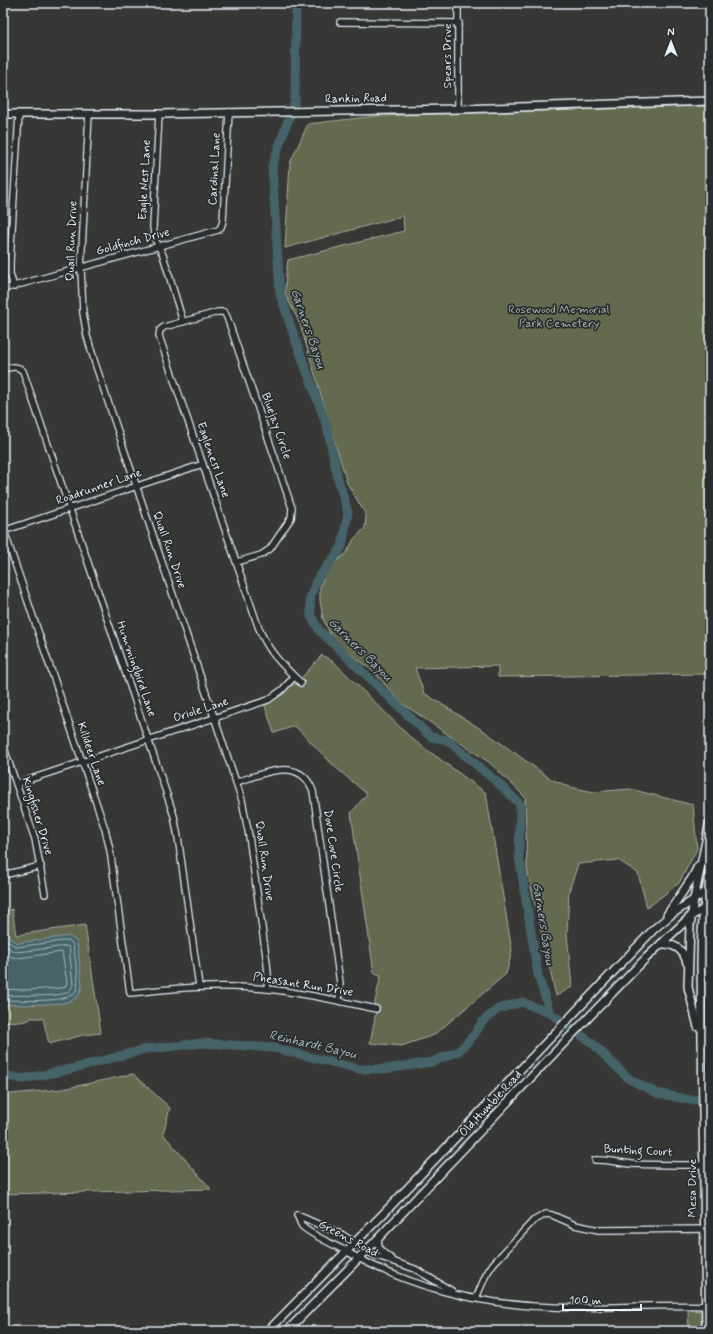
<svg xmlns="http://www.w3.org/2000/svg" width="713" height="1334" font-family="Mynerve,sans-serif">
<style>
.green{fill:#646a50;stroke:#a6aea4}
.water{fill:#456467;stroke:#869ca1}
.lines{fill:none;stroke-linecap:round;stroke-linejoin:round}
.shore{stroke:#a7b9be;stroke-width:1}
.river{stroke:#456467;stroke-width:9}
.street-casing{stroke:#e8f1f8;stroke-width:8}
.secondary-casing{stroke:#e8f1f8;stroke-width:10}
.street{stroke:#2a2d2e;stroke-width:5.5}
.secondary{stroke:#2a2d2e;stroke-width:7}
.labels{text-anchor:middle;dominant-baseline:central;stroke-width:3.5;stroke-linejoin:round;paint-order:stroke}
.street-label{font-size:12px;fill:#e8f1f8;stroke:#2a2d2e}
.park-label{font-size:12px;fill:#adb4ac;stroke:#2a2d2e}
.water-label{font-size:13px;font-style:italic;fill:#a7b9be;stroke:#2a2d2e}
</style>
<rect width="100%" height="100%" fill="#373735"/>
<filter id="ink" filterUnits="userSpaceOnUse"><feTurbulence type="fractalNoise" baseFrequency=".025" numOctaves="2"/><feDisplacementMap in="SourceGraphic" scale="8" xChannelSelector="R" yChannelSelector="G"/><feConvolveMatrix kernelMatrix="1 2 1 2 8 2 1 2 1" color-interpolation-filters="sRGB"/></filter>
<g filter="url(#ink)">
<!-- green -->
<g class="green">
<polygon points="710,106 710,674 498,677 498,666 415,668 424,693 484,731 551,779 570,787 594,792 630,789 693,805 697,849 679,883 647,908 638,873 618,860 578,864 569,891 567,933 572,987 556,996 527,870 525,797 490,763 400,702 373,671 341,647 331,636 323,619 320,600 320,587 327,570 347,552 354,539 365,528 366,515 347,483 300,324 285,294 286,273 288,260 404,231 403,216 285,248 290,163 308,124 376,116"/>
<path d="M322 655 335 663 411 738 486 793 512 951 506 974 434 1035 401 1046 370 1043 377 1007 374 1006 381 975 374 973 351 813 367 794 335 767 295 726 274 733 264 703C270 701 275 699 280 696 285 691 289 684 296 684Z"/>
<polygon points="12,909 16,935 85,925 101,1033 83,1035 49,1044 43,1018 31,1018 29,1020 21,1022 3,1021 3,912"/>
<polygon points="133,1074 170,1108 163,1134 211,1189 3,1194 3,1093 11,1094 63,1089"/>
<polygon points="688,1310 701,1311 704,1316 704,1331 689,1331"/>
</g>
<!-- water -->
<polygon class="water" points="3,925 5,926 10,939 18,943 69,936 77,942 82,985 79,995 71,1001 63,1003 27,1005 3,1004"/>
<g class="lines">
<!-- shore -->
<g class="shore">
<path d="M3 931 7 941 17 947 69 940 73 945C74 955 81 982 76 991 69 1004 17 1000 3 1000"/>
<path d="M3 944 13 951 18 952 67 946 69 947 73 984C72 987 71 990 68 992 58 998 16 995 3 995"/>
<polyline points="3,952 12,957 18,958 62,952 67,983 65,987 60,988 27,990 3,989"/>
</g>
<!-- river -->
<g class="river">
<polyline points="296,3 295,101 272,166 280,293 295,339 327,426 338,479 348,512 342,547 316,581 310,598 311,616 319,630 431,737 447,740 498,783 520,804 519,856 538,975 550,1013 592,1043 629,1079 657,1093 690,1100 710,1099"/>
<polyline points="3,1075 23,1079 71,1069 146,1049 204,1043 274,1048 359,1069 386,1069 432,1062 459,1051 474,1035 482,1022 498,1009 522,1002 550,1013"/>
</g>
<!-- street casing -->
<g class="street-casing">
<g id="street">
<polyline points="340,22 459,23"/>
<polyline points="458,109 458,3"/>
<polyline points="89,114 81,268 83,313 87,336 95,363 242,800 249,836 267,963 268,975 267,989"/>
<polyline points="159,114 153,227 155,239 163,255 183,322"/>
<polyline points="14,287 10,274 10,262 19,114"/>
<polyline points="3,289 218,230 221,227 223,221 229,112"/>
<path d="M3 369C11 367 17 365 23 371L166 792 174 816 178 837 199 986"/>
<path d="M3 528 105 829 110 850 130 993C176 988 222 984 268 989 304 993 340 1001 376 1009"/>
<polyline points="3,531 203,464"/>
<path d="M237 562 261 555 270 549 291 518 292 508 227 317 224 312H218L164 327 160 330 159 336 258 626C268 652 281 664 301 683"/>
<polyline points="3,745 35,839 45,894"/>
<path d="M237 782C262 774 300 755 313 791L340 983 339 1001"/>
<polyline points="16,784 268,700 282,690 294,677"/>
<polyline points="3,875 41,866"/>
<path d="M595 1160C608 1159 619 1163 632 1164 656 1165 680 1165 704 1165"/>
<path d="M297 1215C299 1218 300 1223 302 1226 308 1233 334 1245 344 1250 407 1287 480 1305 552 1307 605 1309 657 1304 710 1306"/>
<polyline points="297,1215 343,1235 372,1254 415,1269 452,1291"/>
<path d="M379 1237C376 1249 383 1253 392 1259"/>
<polyline points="476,1298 486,1275 493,1264 533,1221 546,1214 552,1215 575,1225 599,1230 710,1229"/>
</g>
</g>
<!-- secondary casing -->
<g class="secondary-casing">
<g id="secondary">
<polyline points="3,114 159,114 458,109 710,101"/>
<polyline points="667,915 692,878 698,866"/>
<path d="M661 944C674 943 684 950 687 963"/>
<polyline points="698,1027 688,987 690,926 694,899 710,821"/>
<polyline points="268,1331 385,1212 654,929 672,914 710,889"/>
<polyline points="287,1331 367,1250 560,1047 646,958 691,916 710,906"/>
<path d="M706 1331 701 963C701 931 704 899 710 867"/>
</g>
</g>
<!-- street -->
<use href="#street" class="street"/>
<!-- secondary -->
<use href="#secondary" class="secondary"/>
</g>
</g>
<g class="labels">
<!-- street labels -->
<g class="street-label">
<text transform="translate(448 56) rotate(-90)">Spears Drive</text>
<text transform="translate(356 99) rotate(-1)">Rankin Road</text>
<text transform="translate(215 169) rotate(-87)">Cardinal Lane</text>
<text transform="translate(145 180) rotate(-87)">Eagle Nest Lane</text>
<text transform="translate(72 241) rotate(-88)">Quail Run Drive</text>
<text transform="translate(133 242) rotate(-15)">Goldfinch Drive</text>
<text transform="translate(276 426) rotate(71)">Bluejay Circle</text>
<text transform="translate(213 460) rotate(71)">Eaglenest Lane</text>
<text transform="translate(99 487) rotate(-19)">Roadrunner Lane</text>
<text transform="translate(169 550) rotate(71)">Quail Run Drive</text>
<text transform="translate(136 669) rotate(71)">Hummingbird Lane</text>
<text transform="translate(201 710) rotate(-18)">Oriole Lane</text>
<text transform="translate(91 754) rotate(71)">Killdeer Lane</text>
<text transform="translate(37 816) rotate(73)">Kingfisher Drive</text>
<text transform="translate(333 851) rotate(82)">Dove Cove Circle</text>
<text transform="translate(264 861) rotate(82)">Quail Run Drive</text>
<text transform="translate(303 985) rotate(9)">Pheasant Run Drive</text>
<text transform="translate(491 1104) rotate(-47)">Old Humble Road</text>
<text transform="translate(638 1151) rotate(3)">Bunting Court</text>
<text transform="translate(693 1188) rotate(-90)">Mesa Drive</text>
<text transform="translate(348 1239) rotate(28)">Greens Road</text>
</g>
<!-- park labels -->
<g class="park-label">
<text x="559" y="310">Rosewood Memorial<tspan x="559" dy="14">Park Cemetery</tspan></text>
</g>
<!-- water labels -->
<g class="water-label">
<text transform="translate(308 329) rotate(71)">Garners Bayou</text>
<text transform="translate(360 650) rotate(45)">Garners Bayou</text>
<text transform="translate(543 924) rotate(81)">Garners Bayou</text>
<text transform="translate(313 1045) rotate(13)">Reinhardt Bayou</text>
</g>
</g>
<!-- margin -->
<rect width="713" height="1334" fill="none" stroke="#2a2d2e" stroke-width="16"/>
<rect x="8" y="8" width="697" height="1318" fill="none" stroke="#e8f1f8" stroke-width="1.5" filter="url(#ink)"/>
<!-- north arrow -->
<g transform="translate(671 42)" stroke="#2a2d2e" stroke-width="3" paint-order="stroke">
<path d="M0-3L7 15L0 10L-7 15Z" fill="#e8f1f8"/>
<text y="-6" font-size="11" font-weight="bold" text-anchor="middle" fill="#e8f1f8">N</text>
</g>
<!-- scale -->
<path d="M563 1304v6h78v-6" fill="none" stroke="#e8f1f8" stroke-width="2"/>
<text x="569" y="1304" font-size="12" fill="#e8f1f8" stroke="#2a2d2e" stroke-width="3" paint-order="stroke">100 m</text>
</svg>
